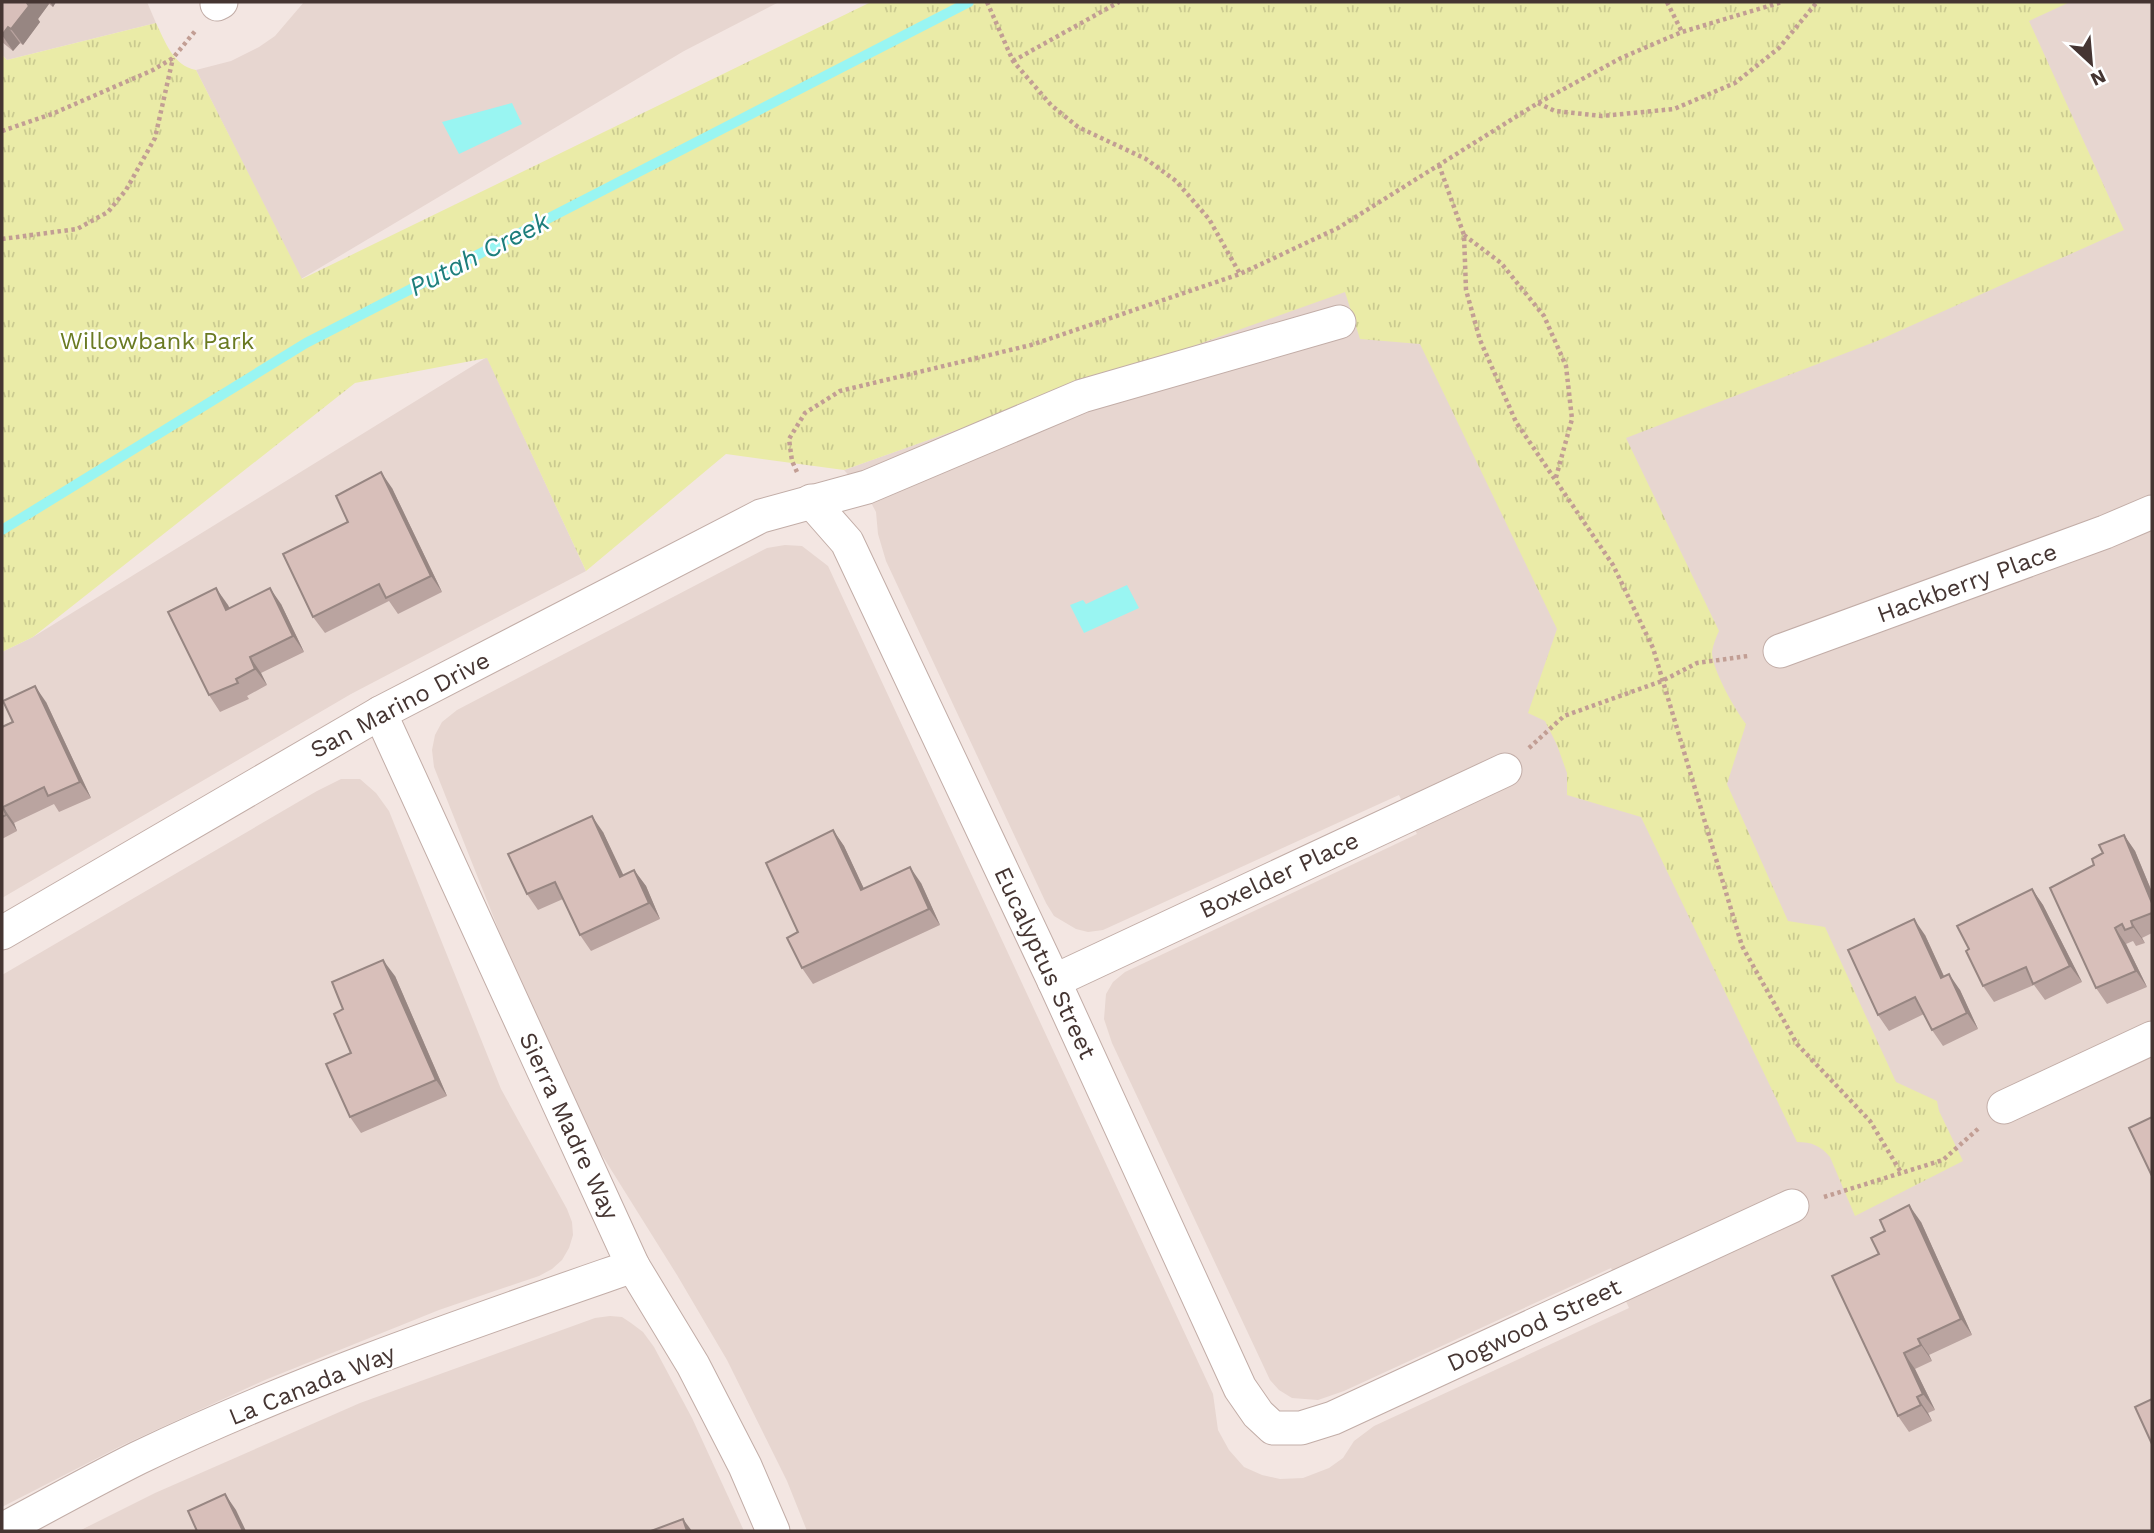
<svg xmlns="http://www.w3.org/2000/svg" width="2154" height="1533" font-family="'Work Sans',sans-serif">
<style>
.residential{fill:#e7d6d0}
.park{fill:url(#park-tufts)}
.water{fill:#99f5f2}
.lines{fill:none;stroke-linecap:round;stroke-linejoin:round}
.stream{stroke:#99f5f2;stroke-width:10}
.street-casing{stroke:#c2ada7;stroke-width:35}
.path{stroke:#c29e94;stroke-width:4.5;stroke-dasharray:3.5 3.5;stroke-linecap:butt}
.street{stroke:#fff;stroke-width:33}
.wall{fill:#baa4a0}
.shaded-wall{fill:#978682}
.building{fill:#d8bfba;stroke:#978682;stroke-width:2}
.labels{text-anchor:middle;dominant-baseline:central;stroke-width:5;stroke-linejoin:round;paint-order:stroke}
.park-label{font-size:24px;fill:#6a7a22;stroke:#fff}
.street-label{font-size:24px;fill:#453532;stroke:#fff}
.water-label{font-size:26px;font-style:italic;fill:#1d7e7c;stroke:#fff}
</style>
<defs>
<pattern id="park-tufts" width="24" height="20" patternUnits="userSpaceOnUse" patternTransform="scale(1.75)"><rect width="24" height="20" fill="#eaeba7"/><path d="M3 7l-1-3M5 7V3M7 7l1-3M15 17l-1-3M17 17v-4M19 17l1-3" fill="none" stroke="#caca90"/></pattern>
</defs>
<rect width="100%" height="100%" fill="#f3e6e2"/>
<!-- residential -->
<g class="residential">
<polygon points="2,2 147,2 156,23 7,60 2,55"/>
<polygon points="304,2 779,2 684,51 301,279 196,70 231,61 259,47 275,36"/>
<polygon points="1044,2 2152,2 2152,1531 807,1531 787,1481 727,1360 677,1275 595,1144 540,1034 434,767 432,750 435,735 442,722 457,710 767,548 785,545 802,546 828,566 1213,1394 1218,1430 1229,1450 1244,1467 1262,1475 1280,1479 1303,1478 1329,1468 1343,1458 1354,1441 1374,1426 1629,1308 1611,1268 1344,1391 1318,1400 1292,1398 1279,1390 1270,1380 1112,1043 1104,1019 1106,994 1113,982 1125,972 1417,834 1399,795 1103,930 1088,932 1076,929 1054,916 1046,903 886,561 878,534 876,512 868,497 844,470 1198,344"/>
<polygon points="487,357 586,571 351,694 2,898 2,652 33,637"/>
<polygon points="341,779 360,779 376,793 389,811 501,1089 567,1209 572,1222 573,1235 569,1248 562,1260 552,1269 539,1276 439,1310 265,1380 123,1445 2,1507 2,975 317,791"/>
<polygon points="610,1316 622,1317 631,1323 643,1332 654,1347 692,1418 744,1531 79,1531 155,1493 360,1403 595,1318"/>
</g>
<!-- park -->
<path class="park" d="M871 2H2070L2029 21 2124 230 1877 341 1626 438 1719 631C1716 637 1713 645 1712 652 1712 669 1735 710 1746 724L1727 784 1788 921 1825 927 1896 1082 1937 1101 1939 1111 1963 1161 1855 1216 1830 1157C1821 1146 1812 1142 1797 1142L1641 817 1567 795V773L1557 745 1545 721 1528 713 1557 629 1420 344 1360 339 1345 292 844 470 726 454 586 571 487 358 355 383 33 637 2 652V55L7 60 156 23C165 41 173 66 196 70L302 279Z"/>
<!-- water -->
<g class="water">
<polygon points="512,103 522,124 459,154 442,122"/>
<polygon points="1127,585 1139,608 1084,633 1070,605 1083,600 1086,604"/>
</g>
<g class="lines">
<!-- stream -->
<polyline class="stream" points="2,530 306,343 969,2"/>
<!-- street casing -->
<g class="street-casing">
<g id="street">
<polyline points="217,4 221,2"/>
<polyline points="811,501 847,542 1054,981 1240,1388 1258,1414 1273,1428 1301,1428 1333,1418 1792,1206"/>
<polyline points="1780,651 2105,532 2152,512"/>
<polyline points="380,713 633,1266 693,1365 745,1466 773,1531"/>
<polyline points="2,933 380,713 761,516 867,487 1082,396 1339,322"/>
<polyline points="1054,981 1505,770"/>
<polyline points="2004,1107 2152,1038"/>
<path d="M2 1530C47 1506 92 1481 138 1458 298 1381 466 1324 633 1266"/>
</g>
</g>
<!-- path -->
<g class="path">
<polyline points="987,2 1013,61 1051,105 1078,127 1146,159 1176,181 1209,219 1240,274"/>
<polyline points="1667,2 1682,32"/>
<polyline points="1013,61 1119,2"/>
<polyline points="1538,103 1555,111 1602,116 1674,109 1735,83 1779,48 1817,2"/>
<polyline points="2,131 52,114 153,70 173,58 196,30"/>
<polyline points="1439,165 1464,235 1466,290 1480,340 1516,422 1613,565 1653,648 1742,946 1797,1044 1870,1121 1902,1174"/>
<polyline points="1464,235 1501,263 1544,316 1566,366 1572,419 1555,481"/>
<polyline points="2,239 77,229 108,212 126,190 155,138 173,58"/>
<polyline points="797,472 792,461 789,439 805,413 840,391 1031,345 1240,274 1338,228 1538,103 1621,58 1682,32 1782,2"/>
<polyline points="1529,748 1564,716 1662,681 1697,663 1748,656"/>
<polyline points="1824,1197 1943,1160 1979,1128"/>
</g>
<!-- street -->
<use href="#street" class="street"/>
</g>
<!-- wall -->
<g class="wall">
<polygon points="2,2 56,2 53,7 49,4 38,19 40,22 23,45 20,43 13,51 2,42"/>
<polygon points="392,488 442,592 398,614 389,601 325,633 313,617 348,522"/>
<polygon points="281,604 304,652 261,673 267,685 247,696 249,699 220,712 209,695 228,605 229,609"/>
<polygon points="46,702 91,798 59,812 54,804 14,823 17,831 2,839 2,727"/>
<polygon points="833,830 844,846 864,889 921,883 940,925 813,984 802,968 798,932"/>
<polygon points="603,832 623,876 634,870 646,886 660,919 591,951 580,935 563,899 538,910 527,894"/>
<polygon points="2124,835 2135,851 2152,892 2152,933 2142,938 2145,943 2136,946 2133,941 2126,944 2147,987 2107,1004 2096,988 2094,865 2103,853"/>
<polygon points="2032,889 2043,905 2082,982 2045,1000 2034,985 1994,1002 1983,986 1969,949"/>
<polygon points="1925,935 1944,976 1960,990 1978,1029 1943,1046 1932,1030 1924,1014 1889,1031 1878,1015"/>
<polygon points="395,976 447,1096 361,1133 350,1117 351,1053 343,1009"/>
<polygon points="1921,1222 1972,1335 1929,1355 1932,1361 1915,1369 1935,1410 1928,1413 1932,1421 1909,1432 1898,1416 1879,1254"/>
</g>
<!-- shaded-wall -->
<g class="shaded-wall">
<polygon points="28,2 48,2 49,4 38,19 40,22 23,45 11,29"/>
<polygon points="50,2 56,2 53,7"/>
<polygon points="8,27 20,43 13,51 2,35"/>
<polygon points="381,472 392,488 442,592 431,576"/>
<polygon points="216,588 228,605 238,626 226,610"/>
<polygon points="270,588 281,604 304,652 293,636"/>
<polygon points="250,657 261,673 267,685 255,669"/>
<polygon points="35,686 46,702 91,798 80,782"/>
<polygon points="3,807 14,823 17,831 6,815"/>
<polygon points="592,816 603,832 632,893 620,877"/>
<polygon points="833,830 844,846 872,906 861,890"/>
<polygon points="2124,835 2135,851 2152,892 2152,903"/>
<polygon points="910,867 921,883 940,925 929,909"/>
<polygon points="634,870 646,886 660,919 649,903"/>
<polygon points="2032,889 2043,905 2082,982 2070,966"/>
<polygon points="1914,919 1925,935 1952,994 1941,978"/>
<polygon points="2131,921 2142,938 2145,943 2133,927"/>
<polygon points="2115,928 2126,944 2147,987 2136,971"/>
<polygon points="383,960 395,976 447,1096 436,1080"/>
<polygon points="1949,974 1960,990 1978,1029 1967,1013"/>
<polygon points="1909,1205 1921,1222 1972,1335 1961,1319"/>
<polygon points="1918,1339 1929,1355 1932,1361 1921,1345"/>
<polygon points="1904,1353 1915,1369 1935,1410 1923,1394"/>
<polygon points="1917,1397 1928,1413 1932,1421 1921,1405"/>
<polygon points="225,1494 236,1510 246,1531 243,1531"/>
<polygon points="683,1519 692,1531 687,1531"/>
</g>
<!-- building -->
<g class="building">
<polygon points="2,2 28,2 27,3 29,6 11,29 8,27 2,35"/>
<polygon points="381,472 431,576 386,598 379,584 313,617 283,554 348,522 336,496"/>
<polygon points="216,588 226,610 270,588 293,636 250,657 255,669 236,679 238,683 209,695 168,612"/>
<polygon points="35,686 80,782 48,796 44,787 3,807 6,815 2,817 2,727 13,722 3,701"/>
<polygon points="592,816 620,877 634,870 649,903 580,935 555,882 527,894 508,854"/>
<polygon points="833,830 861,890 910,867 929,909 802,968 787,938 798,932 766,863"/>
<polygon points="2124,835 2152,903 2152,913 2131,921 2133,927 2125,930 2122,924 2115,928 2136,971 2096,988 2050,888 2094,865 2092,859 2103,853 2099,845"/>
<polygon points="2032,889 2070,966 2033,984 2026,967 1983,986 1966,951 1969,949 1957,926"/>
<polygon points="1914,919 1941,978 1949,974 1967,1013 1932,1030 1915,997 1878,1015 1848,950"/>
<polygon points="383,960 436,1080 350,1117 326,1064 351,1053 334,1014 343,1009 332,982"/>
<polygon points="2152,1117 2152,1176 2129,1128"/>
<polygon points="1909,1205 1961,1319 1918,1339 1921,1345 1904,1353 1923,1394 1917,1397 1921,1405 1898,1416 1832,1276 1879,1254 1871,1238 1885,1231 1880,1220"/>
<polygon points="2152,1399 2152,1444 2135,1407"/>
<polygon points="225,1494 243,1531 197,1531 188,1511"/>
<polygon points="683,1519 687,1531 651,1531"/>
</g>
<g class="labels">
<!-- park labels -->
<g class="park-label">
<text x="157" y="341">Willowbank Park</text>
</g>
<!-- street labels -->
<g class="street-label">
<text transform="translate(1967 583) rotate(-20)">Hackberry Place</text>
<text transform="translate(400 705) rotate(-28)">San Marino Drive</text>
<text transform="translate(1279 875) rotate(-25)">Boxelder Place</text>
<text transform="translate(1045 963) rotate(65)">Eucalyptus Street</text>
<text transform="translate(569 1126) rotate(65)">Sierra Madre Way</text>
<text transform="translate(1534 1325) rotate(-25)">Dogwood Street</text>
<text transform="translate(312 1385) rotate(-22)">La Canada Way</text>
</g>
<!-- water labels -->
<g class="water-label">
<text transform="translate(479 254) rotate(-27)">Putah Creek</text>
</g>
</g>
<!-- border -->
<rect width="2154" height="1533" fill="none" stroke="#453532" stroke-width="7"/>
<!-- north arrow -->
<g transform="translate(2091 63) rotate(154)" stroke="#ffffff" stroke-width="5" paint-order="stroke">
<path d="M0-5L12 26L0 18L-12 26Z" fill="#453532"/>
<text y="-10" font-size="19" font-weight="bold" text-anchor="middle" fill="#453532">N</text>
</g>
</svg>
